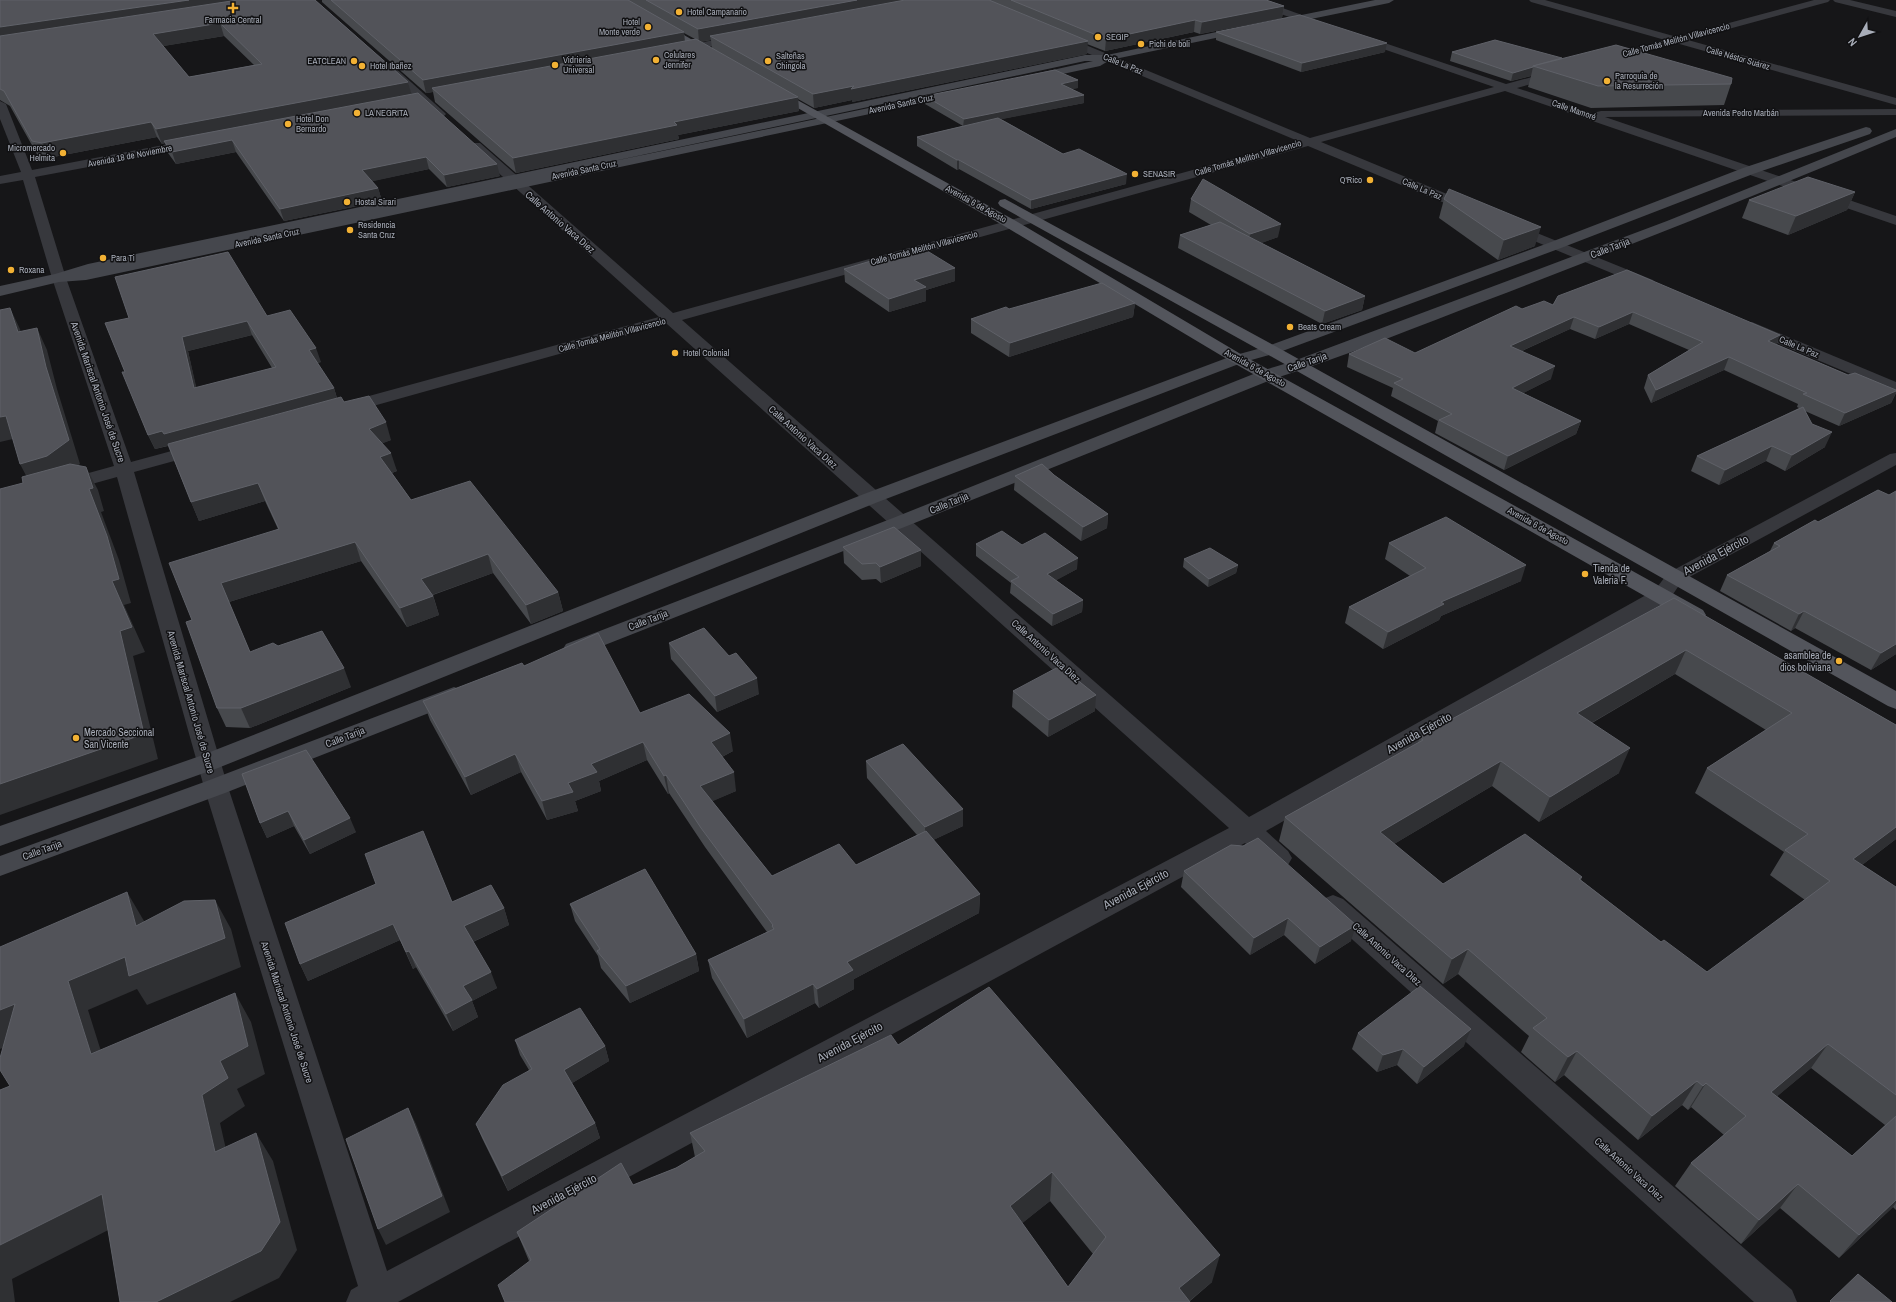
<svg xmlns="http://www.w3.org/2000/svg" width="1896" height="1302" font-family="'Archivo Narrow',sans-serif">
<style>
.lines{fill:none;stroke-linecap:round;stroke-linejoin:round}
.street{fill:#37383d;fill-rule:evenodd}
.secondary{fill:#45474d;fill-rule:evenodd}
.primary{fill:#53555c;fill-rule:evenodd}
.wall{fill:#47494d;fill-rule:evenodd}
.shaded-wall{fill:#2f3033}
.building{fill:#525359;stroke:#5f6168;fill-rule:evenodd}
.poi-dot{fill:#f2b134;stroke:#111113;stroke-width:1.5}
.labels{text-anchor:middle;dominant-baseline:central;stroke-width:3;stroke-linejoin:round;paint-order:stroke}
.far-poi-label{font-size:9px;fill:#a8adb8;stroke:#111113;text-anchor:start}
.far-street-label{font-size:9px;fill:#a8adb8;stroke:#111113}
.street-label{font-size:10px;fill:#a8adb8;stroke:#111113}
.poi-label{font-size:10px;fill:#a8adb8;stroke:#111113;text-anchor:start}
.near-street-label{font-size:12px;fill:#a8adb8;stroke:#111113}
</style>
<rect width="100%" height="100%" fill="#161618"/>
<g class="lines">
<!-- street -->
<g class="street">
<polygon points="1246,0 1260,0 1327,24 1328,26 1327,28 1319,28 1248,2"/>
<polygon points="1529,0 1545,0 1677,37 1814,0 1830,0 1828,2 1688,40 1896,98 1896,105 1676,43 1607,62 1603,61 1602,59 1603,57 1665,40 1531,2"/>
<polygon points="1833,0 1850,0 1896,11 1896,17 1835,2"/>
<polygon points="1358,34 1506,84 1558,70 1562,71 1563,73 1562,75 1517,88 1595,114 1597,112 1601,111 1896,109 1896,115 1605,117 1896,216 1896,225 1505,91 1321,142 1476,206 1478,209 1476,212 1466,212 1308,146 682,320 1249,817 1655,590 1668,573 1890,454 1896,453 1896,465 1682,581 1669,600 1266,831 1288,851 1292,858 1288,865 1279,868 1270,865 1245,843 398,1302 346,1302 351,1290 358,1286 204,787 117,477 63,492 56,490 54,486 56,482 114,466 52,278 23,180 0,184 0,176 21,172 0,119 0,101 6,104 32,170 195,139 201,143 195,147 35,177 66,278 131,462 201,443 207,444 210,448 207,452 134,472 228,787 387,1271 1229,828 667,324 348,413 342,414 336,413 333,409 336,405 659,317 472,149 470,146 472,143 480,143 673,313 1298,141 1056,40 1055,38 1056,36 1064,36 1310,138 1494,87 1354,39 1353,37 1354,35"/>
<polygon points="741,35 746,38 745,40 677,53 672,50 677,47"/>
<polygon points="387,63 391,64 444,112 446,114 444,116 436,116 383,68 382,66"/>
<polygon points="1510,222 1653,280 1655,283 1653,286 1643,286 1505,229 1503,226 1505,223"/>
<polygon points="1752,322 1896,382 1896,393 1746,330 1744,327 1746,324"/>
<polygon points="1333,895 1343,899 1792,1290 1797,1302 1754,1302 1323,913 1320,906 1323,899"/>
</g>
<!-- secondary -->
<g class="secondary">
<polygon points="1375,0 1394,0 1389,3 1277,26 1272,23 1277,20"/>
<polygon points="1245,26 1249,27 1250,29 1249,31 1110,60 1100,66 1030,81 1025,78 1030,75 1093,61 1085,61 590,166 955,90 959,91 961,93 959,95 955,96 86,280 59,282 0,296 0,286 55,274 88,264 1085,55 1107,55"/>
<polygon points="1866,127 1870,128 1872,131 1870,134 1753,174 1561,248 1277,353 1244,362 878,502 218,768 0,846 0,826 200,756 864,494 1232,356 1265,347 1551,242 1743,168"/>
<path d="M1896 129V137C1762 193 1626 247 1490 299 1418 326 1347 356 1273 379L907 526 582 654 574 656 566 654 563 649 566 644 893 518 1261 371 1291 362 1667 221Z"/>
<polygon points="454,687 462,690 465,695 462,700 225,793 0,876 0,856 207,781"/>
</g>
<!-- primary -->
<g class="primary">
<polygon points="612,0 624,0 720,56 715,59 711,58"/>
<polygon points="772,86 1016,221 1244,356 1703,610 1706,615 1703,620 1695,622 1687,620 1232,362 1006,227 768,91 766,89 768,87"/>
<polygon points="1005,199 1277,347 1896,691 1896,709 1888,706 1265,353 1000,206 998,203 1000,200"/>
</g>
</g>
<!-- wall -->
<g class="wall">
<path d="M0 0H315L408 82 411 95 500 176 447 187 429 169 372 181 378 188 382 201 284 221 236 152 176 164 168 153 165 143 162 144 157 137 48 158 38 156 10 106 0 100ZM224 36 254 65 189 77 163 46Z"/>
<path d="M322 0H1266L1284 6 1282 18 1200 34 1194 32 1105 51 1087 44V54L852 102V100L814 108 798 99 799 111 678 135 679 139 516 173 435 102 433 92 426 93 322 2ZM684 33 695 39 685 41ZM711 40 712 48 700 42Z"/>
<polygon points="1216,32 1385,52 1301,72 1216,40"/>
<polygon points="1452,52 1562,58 1731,84 1724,105 1591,108 1528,87 1531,76 1511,81 1450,61"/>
<polygon points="1078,88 1072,89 1084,103 1001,119 1063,154 1126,184 1031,209 959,169 957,170 917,146 917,137 963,126 925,104 925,96"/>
<polygon points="1855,192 1847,210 1788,235 1742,218 1749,200"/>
<polygon points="1191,199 1278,237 1261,243 1365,296 1362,310 1322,324 1178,248 1180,235 1211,225 1189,212"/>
<polygon points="1444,199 1535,246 1498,260 1439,218"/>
<polygon points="884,261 955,281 926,290 926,301 889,312 845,282 844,269"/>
<polygon points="1558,296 1780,335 1776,344 1848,375 1896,390 1896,393 1891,403 1839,426 1805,411 1812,424 1825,447 1785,471 1766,461 1719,485 1691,471 1697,456 1799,408 1797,407 1798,404 1724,370 1651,403 1644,388 1648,375 1689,350 1629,324 1595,339 1570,329 1522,351 1551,379 1523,393 1581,421 1576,434 1504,470 1435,433 1438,421 1391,396 1393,388 1347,367 1349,354 1415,353 1522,309 1553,305"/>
<polygon points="1135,303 1133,317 1009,357 971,333 971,319 1009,309"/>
<path d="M267 316 321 362 317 363 334 388 337 398 344 402 391 440 382 443 397 471 392 473 411 500 558 592 563 611 531 624 493 573 433 595 439 615 407 627 361 561 229 602 250 652 278 646 351 687 250 728 226 727 217 708 192 620 278 529 265 501 199 521 168 446 155 449 148 435 125 372 105 323ZM252 335 272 368 196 388 188 351Z"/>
<polygon points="1054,475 1108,514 1107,528 1081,541 1014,490 1015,476"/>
<polygon points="1815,520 1896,654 1871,670 1795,628 1791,631 1720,591 1727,575 1770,551 1774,543"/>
<polygon points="1389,543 1521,581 1441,616 1439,620 1383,649 1345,623 1349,607 1410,576 1385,559"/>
<polygon points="976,544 1022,545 1077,569 1056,580 1083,600 1082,612 1052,626 1010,593 1011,583 976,556"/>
<polygon points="843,547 921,566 881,583 876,579 862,580 844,563"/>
<polygon points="1184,559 1238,565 1236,573 1208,587 1183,567"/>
<path d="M1674 598 1896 725V839L1862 865 1896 887V1210L1893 1207 1839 1258 1780 1208 1741 1244 1675 1186 1691 1163 1724 1135 1691 1107 1688 1110 1682 1105 1638 1140 1564 1075 1555 1082 1521 1052 1529 1036 1458 974 1443 984 1279 841 1285 817 1418 743 1419 737ZM1675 674 1766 730 1707 768 1695 793 1784 852 1770 875 1805 900 1707 972 1661 942 1581 880 1582 877 1443 884 1394 844 1492 786 1539 822 1619 773 1592 723ZM1811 1068 1885 1125 1852 1156 1777 1096Z"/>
<polygon points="669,643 729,656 759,694 717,712 671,659"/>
<polygon points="1013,691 1095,711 1048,737 1012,707"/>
<polygon points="423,701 640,713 733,751 722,757 736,791 712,801 772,876 856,865 917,835 867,778 866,761 963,826 933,840 980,894 979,913 854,979 854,989 819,1008 815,1003 747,1038 712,978 708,960 767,932 705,847 669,793 668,794 647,760 599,781 601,791 575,801 578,811 547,820 521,772 471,795 430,720"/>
<polygon points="242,774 356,832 310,854 294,826 267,838 260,823"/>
<polygon points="1184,871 1351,941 1315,964 1284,935 1250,955 1181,887"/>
<polygon points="452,902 504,908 509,925 473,942 497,988 472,1001 478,1017 453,1031 416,967 413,969 400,940 308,981 300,964"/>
<polygon points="570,904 696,954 699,971 630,1003 601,968 598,956 575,921"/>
<polygon points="1358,1033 1464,1046 1417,1084 1397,1065 1377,1072 1352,1049"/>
<polygon points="515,1040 605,1046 609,1061 572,1083 595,1123 600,1138 508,1191 482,1138 476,1124 529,1070 520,1055"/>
<path d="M898 1045 1212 1282 1190 1301 529 1261 517 1232 676 1168 695 1157 690 1133ZM1050 1201 1093 1254 1068 1287 1022 1223Z"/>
</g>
<!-- shaded-wall -->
<g class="shaded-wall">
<polygon points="189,0 280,0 0,41 0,27"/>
<polygon points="857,0 920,0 710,36 711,40 699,42 698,29"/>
<polygon points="1284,6 1282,18 1200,34 1202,22"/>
<polygon points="1195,20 1194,32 1105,51 1106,39"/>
<polygon points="220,23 224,36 158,47 153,34"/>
<polygon points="684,32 685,44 432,88 433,92 426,93 423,80"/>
<polygon points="1088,41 1087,54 852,102 852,100 814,108 813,94"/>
<polygon points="1387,43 1385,52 1301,72 1302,63"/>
<polygon points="1533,67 1531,76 1511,81 1513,73"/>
<polygon points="1078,80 1078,88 1061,91 1061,84"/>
<polygon points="408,82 412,96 164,141 165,143 162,144 156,129"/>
<polygon points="1084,95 1084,103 963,127 964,119"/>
<polygon points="798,97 799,111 678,135 679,139 516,173 513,158 674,122"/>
<polygon points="151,122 157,137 48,158 42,143"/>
<polygon points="232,140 236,152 176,164 172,152"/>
<polygon points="426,157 429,169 365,183 362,170"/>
<polygon points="957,160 959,160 959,169 957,170"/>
<polygon points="497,164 500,176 447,187 444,175"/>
<polygon points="1127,174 1126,184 1031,209 1031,200"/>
<polygon points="378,188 382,201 284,221 280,209"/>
<polygon points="1855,192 1847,210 1788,235 1796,216"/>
<polygon points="1281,224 1278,237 1248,248 1250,234"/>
<polygon points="1541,227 1535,246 1498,260 1504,240"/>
<polygon points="955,268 955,281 926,290 926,301 889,312 889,299 914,280"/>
<polygon points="1365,296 1362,310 1322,324 1325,311"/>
<polygon points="1135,303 1133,317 1009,357 1010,343"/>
<polygon points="10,308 20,329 28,354 18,332"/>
<polygon points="1633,312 1629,324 1595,339 1599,327"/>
<polygon points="1574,317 1570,329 1506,358 1510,346"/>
<polygon points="247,321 252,335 188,351 200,403 194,388 182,337"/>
<polygon points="37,328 47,350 57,389 80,464 59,479 32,487 20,464"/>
<polygon points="1780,335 1775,348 1768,341"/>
<polygon points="316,348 321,362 313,364 309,350"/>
<polygon points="1729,357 1724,370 1651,403 1656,390"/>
<polygon points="1555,366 1551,379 1508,401 1512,388"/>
<polygon points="334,388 338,402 155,449 148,435"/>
<polygon points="1896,391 1896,393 1891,403 1839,426 1845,413"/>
<polygon points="6,416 17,438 0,442 0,417"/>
<polygon points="1581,421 1576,434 1504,470 1508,456"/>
<polygon points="386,422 391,440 374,447 369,429"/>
<polygon points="1832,432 1825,447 1785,471 1792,455"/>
<polygon points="1772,446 1766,461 1719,485 1725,470"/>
<polygon points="391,453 397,471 386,475 380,457"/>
<polygon points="86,467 98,490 104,511 101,512 119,560 131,603 124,605 145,652 133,656 158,759 0,815 0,784 120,631 112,581 89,489"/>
<polygon points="258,483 265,501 199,521 191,502"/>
<polygon points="1108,514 1107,528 1081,541 1083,527"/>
<polygon points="355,542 361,561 229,602 221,583"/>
<polygon points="921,550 921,566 881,583 880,567"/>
<polygon points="488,554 493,573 426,597 421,579"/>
<polygon points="1078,558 1077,569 1046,586 1047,574"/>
<polygon points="1238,565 1236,573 1208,587 1209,579"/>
<polygon points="1526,565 1521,581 1441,616 1439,620 1383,649 1388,632 1441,602"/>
<polygon points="558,592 563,611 531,624 526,605"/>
<polygon points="433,596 439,615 407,627 400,608"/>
<polygon points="1083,600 1082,612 1052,626 1053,614"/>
<polygon points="1804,611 1795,628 1791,631 1799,614"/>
<polygon points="1896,644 1896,654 1871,670 1881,653"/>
<polygon points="1686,650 1675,674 1567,737 1577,713"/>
<polygon points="344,668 351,687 250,728 241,708"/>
<polygon points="757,678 759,694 717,712 715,696"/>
<polygon points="1096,695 1095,711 1048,737 1049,720"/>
<polygon points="730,733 733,751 714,761 711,742"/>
<polygon points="643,742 647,760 599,781 601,791 575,801 578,811 547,820 542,801 568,783 591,764"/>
<polygon points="1630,748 1619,773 1539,822 1550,797"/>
<polygon points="515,754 521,772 471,795 465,777"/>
<polygon points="1501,761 1492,786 1372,857 1380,832"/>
<polygon points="734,772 736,791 704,805 700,786"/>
<polygon points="666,775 669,793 668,794 664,776"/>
<polygon points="963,809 963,826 925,844 925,827"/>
<polygon points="288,811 294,826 267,838 260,823"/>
<polygon points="350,818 356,832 310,854 304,840"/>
<polygon points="1896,827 1896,839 1837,884 1853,859"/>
<polygon points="127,892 144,921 153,956 136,926"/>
<polygon points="980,894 979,913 854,979 854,989 819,1008 817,989 847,962"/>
<polygon points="215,900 231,929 241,967 147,1005 137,989 88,1010 111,1083 91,1054 68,981"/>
<polygon points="504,908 509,925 470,943 464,926"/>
<polygon points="1288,918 1284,935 1250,955 1254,938"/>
<polygon points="393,924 400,940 308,981 300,964"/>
<polygon points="1356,925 1351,941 1315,964 1320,947"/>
<polygon points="1468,949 1458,974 1443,984 1452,959"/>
<polygon points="409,951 416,967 413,969 406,952"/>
<polygon points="696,954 699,971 630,1003 626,986"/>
<polygon points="491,972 497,988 472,1001 478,1017 453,1031 446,1014 463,986"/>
<polygon points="813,984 815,1003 747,1038 744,1019"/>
<polygon points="235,993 251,1022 265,1074 237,1089 245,1106 220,1123 233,1180 215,1152 202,1095 220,1061"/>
<polygon points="15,1004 36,1033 0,1049 0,1010"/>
<polygon points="1471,1029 1464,1046 1417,1084 1424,1067"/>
<polygon points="1828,1044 1811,1068 1754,1116 1771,1092"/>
<polygon points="605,1046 609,1061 569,1085 564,1070"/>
<polygon points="1403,1049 1397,1065 1377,1072 1383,1055"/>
<polygon points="1577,1051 1564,1075 1555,1082 1568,1057"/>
<polygon points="1697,1081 1682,1105 1638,1140 1652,1116"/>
<polygon points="1706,1083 1691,1107 1688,1110 1703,1086"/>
<polygon points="408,1108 416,1124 450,1212 386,1245 378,1229"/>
<polygon points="595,1123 600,1138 508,1191 502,1176"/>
<polygon points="256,1133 273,1161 297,1250 279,1278 230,1302 156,1302"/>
<polygon points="1052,1172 1050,1201 1009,1234 1010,1206"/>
<polygon points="1798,1184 1780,1208 1741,1244 1759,1220"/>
<polygon points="102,1194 124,1222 12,1279 15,1302 0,1302 0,1245"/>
<polygon points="1896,1200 1896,1203 1893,1207 1839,1258 1859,1235"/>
<polygon points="1220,1255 1212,1282 1188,1302 1179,1288"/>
</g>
<!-- building -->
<g class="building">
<polygon points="0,0 189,0 0,27"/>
<path d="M238 0H315L408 82 156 129 151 122 42 143 32 141 4 91 0 89V36ZM220 23 262 64 189 77 153 34Z"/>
<polygon points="331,0 628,0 684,32 423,80"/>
<polygon points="646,0 857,0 698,29"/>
<polygon points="905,0 989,0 1088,41 851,89 854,86 813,94 710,36"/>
<polygon points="1011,0 1266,0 1284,6 1202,22 1195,20 1106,39"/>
<polygon points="1300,15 1387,43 1302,63 1216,32"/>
<polygon points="696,39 798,97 674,122 677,125 513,158 432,88"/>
<polygon points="1495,40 1562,58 1533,66 1533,67 1513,73 1452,52"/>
<polygon points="1616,45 1732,78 1731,84 1598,86 1533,66"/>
<polygon points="1055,70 1078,80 1061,84 1084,95 964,119 925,96"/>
<polygon points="418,93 497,164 444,175 426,157 362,170 378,188 280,209 232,140 172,152 164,141"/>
<polygon points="998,118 1063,154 1079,149 1127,174 1031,200 959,160 957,160 917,137"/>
<polygon points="1808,177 1855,192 1796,216 1749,200"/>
<polygon points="1203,179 1281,224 1250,234 1191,199"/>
<polygon points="1449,189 1541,227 1504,240 1444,199"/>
<polygon points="1220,222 1365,296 1325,311 1180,235"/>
<polygon points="924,249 955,268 914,280 926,287 889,299 844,269 881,258 884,261"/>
<path d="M228 252 267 316 290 310 316 348 309 350 334 388 164 434 162 431 148 435 122 372H125L105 323 129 318 115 277ZM247 321 276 367 194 388 182 337Z"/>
<polygon points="1627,270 1780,335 1768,341 1848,375 1855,373 1896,390 1896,391 1845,413 1803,394 1807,393 1729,357 1656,390 1648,375 1703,342 1633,312 1599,327 1574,317 1510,346 1555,366 1512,388 1581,421 1508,456 1439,420 1452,414 1394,383 1403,379 1349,354 1385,338 1415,353 1516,306 1522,309 1544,301 1553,305 1558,296"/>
<polygon points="1102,283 1135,303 1010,343 971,319 1006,307 1009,309"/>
<polygon points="10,308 18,332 37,328 46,367 69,440 47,456 20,464 6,416 0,417 0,310"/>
<polygon points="369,396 386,422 369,429 391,453 380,457 411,500 470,481 558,592 526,605 488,554 421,579 433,596 400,608 355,542 221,583 250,652 273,643 278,646 322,631 344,668 241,708 217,708 186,622 192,620 169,563 279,529 258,483 191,502 168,444 341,397 344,402"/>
<polygon points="1803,407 1812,424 1832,432 1792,455 1772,446 1725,470 1697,456"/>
<polygon points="70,464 86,467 93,488 89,489 107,536 119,579 112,581 132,627 120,631 144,734 0,784 0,489 23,483 22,477"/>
<polygon points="1042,464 1054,475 1108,514 1083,527 1015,476"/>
<polygon points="1878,490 1889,495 1896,491 1896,644 1881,653 1804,611 1799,614 1727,575 1780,546 1774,543 1815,520 1818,522"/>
<polygon points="1446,517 1526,565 1441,602 1444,604 1388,632 1349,607 1426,568 1389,543"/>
<polygon points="894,527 921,550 880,567 876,563 862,564 843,547"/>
<polygon points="1002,531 1022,545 1045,533 1078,558 1047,574 1083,600 1053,614 1011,581 1019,577 976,544"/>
<polygon points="1210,548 1238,565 1209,579 1184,559"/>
<path d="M1674 598 1896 725V827L1853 859 1896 887V1095L1828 1044 1771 1092 1852 1156 1896 1116V1200L1859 1235 1798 1184 1759 1220 1691 1163 1746 1116 1706 1083 1703 1086 1697 1081 1652 1116 1577 1051 1568 1057 1533 1028 1547 1018 1468 949 1452 959 1285 817 1423 740 1419 737ZM1686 650 1792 713 1707 768 1808 834 1785 850 1830 881 1707 972 1664 940 1661 942 1579 879 1582 877 1525 834 1443 884 1380 832 1501 761 1550 797 1630 748 1577 713Z"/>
<polygon points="704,628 729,656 736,653 757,678 715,696 669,643"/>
<polygon points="598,633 640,713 689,694 730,733 711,742 734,772 700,786 772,876 839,844 856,865 926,831 980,894 847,962 853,970 817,989 813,984 744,1019 708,960 774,929 772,926 773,925 701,828 666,775 664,776 643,742 591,764 597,772 568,783 573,792 542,801 515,754 465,777 423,701 522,663 524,666"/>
<polygon points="1060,666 1096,695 1049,720 1013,691"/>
<polygon points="903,744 963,809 925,827 866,761"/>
<polygon points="306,750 350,818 304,840 288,811 260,823 242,774"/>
<polygon points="423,831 452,902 491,885 504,908 464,926 491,972 463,986 472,1000 446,1014 409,951 406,952 393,924 300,964 285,923 376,884 365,854"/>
<polygon points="1258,838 1356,925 1320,947 1288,918 1254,938 1184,871 1231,845 1243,846"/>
<polygon points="645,869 696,954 626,986 597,951 600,949 570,904"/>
<polygon points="127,892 136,926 184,901 215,900 225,938 129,976 125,957 68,981 91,1054 235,993 248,1046 220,1061 228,1078 202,1095 215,1152 256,1133 280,1222 261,1251 156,1302 120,1302 102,1194 0,1245 0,1090 10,1086 0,1070 0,1058 15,1004 0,1010 0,947"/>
<polygon points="1420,986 1471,1029 1424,1067 1403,1049 1383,1055 1358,1033"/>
<path d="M989 987 1220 1255 1179 1288 1190 1302H505L498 1285 531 1260 517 1232 621 1163 633 1185 676 1168 705 1151 690 1133 891 1035 898 1045ZM1052 1172 1106 1237 1068 1287 1010 1206Z"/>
<polygon points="580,1008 605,1046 564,1070 595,1123 502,1176 476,1124 503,1085 532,1069 515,1040"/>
<polygon points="408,1108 442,1196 378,1229 346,1139"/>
<polygon points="1858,1274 1892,1302 1831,1302 1830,1301"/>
</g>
<!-- markers -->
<g class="poi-dot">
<path d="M231 2h4v4h4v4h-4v4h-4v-4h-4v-4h4z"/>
<circle cx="679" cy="12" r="4"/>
<circle cx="648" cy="27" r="4"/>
<circle cx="1098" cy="37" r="4"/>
<circle cx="1141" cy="44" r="4"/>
<circle cx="656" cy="60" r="4"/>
<circle cx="354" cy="61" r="4"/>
<circle cx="768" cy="61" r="4"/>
<circle cx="555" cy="65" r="4"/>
<circle cx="362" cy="66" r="4"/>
<circle cx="1607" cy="81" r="4"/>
<circle cx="357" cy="113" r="4"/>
<circle cx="288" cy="124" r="4"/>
<circle cx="63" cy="153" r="4"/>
<circle cx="1135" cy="174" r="4"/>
<circle cx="1370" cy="180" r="4"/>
<circle cx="347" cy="202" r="4"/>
<circle cx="350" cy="230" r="4"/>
<circle cx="103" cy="258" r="4"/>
<circle cx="11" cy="270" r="4"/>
<circle cx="1290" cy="327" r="4"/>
<circle cx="675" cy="353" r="4"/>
<circle cx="1585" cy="574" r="4"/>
<circle cx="1839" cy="661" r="4"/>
<circle cx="76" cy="738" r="4"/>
</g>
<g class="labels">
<!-- far-poi labels -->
<g class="far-poi-label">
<text x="687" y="12">Hotel Campanario</text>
<text x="233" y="20" text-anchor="middle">Farmacia Central</text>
<text x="640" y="22" text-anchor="end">Hotel<tspan x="640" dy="10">Monte verde</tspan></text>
<text x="1106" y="37">SEGIP</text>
<text x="1149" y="44">Pichi de boli</text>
<text x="664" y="55">Celulares<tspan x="664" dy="10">Jennifer</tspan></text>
<text x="776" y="56">Salteñas<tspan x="776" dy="10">Chingola</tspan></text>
<text x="563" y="60">Vidriería<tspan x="563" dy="10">Universal</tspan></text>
<text x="346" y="61" text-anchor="end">EATCLEAN</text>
<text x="370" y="66">Hotel Ibañez</text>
<text x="1615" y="76">Parroquia de<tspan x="1615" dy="10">la Resurreción</tspan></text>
<text x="365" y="113">LA NEGRITA</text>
<text x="296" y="119">Hotel Don<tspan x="296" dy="10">Bernardo</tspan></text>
<text x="55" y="148" text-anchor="end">Micromercado<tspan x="55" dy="10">Helmita</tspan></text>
<text x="1143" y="174">SENASIR</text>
<text x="1362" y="180" text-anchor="end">Q'Rico</text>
<text x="355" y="202">Hostal Sirari</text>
<text x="358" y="225">Residencia<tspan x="358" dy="10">Santa Cruz</tspan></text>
<text x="111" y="258">Para Ti</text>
<text x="19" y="270">Roxana</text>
<text x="1298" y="327">Beats Cream</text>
<text x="683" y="353">Hotel Colonial</text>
</g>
<!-- far-street labels -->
<g class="far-street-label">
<text transform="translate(1676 40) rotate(-15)">Calle Tomás Melitón Villavicencio</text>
<text transform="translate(1738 58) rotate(16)">Calle Néstor Suárez</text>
<text transform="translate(1123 64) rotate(22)">Calle La Paz</text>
<text transform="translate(901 104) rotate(-12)">Avenida Santa Cruz</text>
<text transform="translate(1574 110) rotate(19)">Calle Mamoré</text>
<text x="1741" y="113">Avenida Pedro Marbán</text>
<text transform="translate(130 156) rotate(-11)">Avenida 18 de Noviembre</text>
<text transform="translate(1248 158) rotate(-16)">Calle Tomás Melitón Villavicencio</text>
<text transform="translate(584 170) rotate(-12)">Avenida Santa Cruz</text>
<text transform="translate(1422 189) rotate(23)">Calle La Paz</text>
<text transform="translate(976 204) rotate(29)">Avenida 6 de Agosto</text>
<text transform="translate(267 238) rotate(-12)">Avenida Santa Cruz</text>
<text transform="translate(924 248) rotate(-15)">Calle Tomás Melitón Villavicencio</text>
<text transform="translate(612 335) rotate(-15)">Calle Tomás Melitón Villavicencio</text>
<text transform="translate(1799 347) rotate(23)">Calle La Paz</text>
<text transform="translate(1255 368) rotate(29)">Avenida 6 de Agosto</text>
<text transform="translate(1538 526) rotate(29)">Avenida 6 de Agosto</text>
</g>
<!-- street labels -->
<g class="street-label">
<text transform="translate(560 222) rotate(41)">Calle Antonio Vaca Diez</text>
<text transform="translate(1610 248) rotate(-21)">Calle Tarija</text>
<text transform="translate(1307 362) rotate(-19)">Calle Tarija</text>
<text transform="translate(98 392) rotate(71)">Avenida Mariscal Antonio José de Sucre</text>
<text transform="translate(803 437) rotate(42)">Calle Antonio Vaca Diez</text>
<text transform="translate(949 503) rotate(-22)">Calle Tarija</text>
<text transform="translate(648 620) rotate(-21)">Calle Tarija</text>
<text transform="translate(1046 651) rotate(42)">Calle Antonio Vaca Diez</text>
<text transform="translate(191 702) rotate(74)">Avenida Mariscal Antonio José de Sucre</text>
<text transform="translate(345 737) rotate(-21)">Calle Tarija</text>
<text transform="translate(42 850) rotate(-20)">Calle Tarija</text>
<text transform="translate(1387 954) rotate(42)">Calle Antonio Vaca Diez</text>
<text transform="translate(287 1012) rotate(72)">Avenida Mariscal Antonio José de Sucre</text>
<text transform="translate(1629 1169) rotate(42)">Calle Antonio Vaca Diez</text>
</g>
<!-- poi labels -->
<g class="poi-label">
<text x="1593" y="568">Tienda de<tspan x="1593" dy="12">Valeria F.</tspan></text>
<text x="1831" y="655" text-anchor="end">asamblea de<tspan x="1831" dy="12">dios boliviana</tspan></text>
<text x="84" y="732">Mercado Seccional<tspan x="84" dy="12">San Vicente</tspan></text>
</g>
<!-- near-street labels -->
<g class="near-street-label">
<text transform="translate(1716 555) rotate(-28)">Avenida Ejército</text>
<text transform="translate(1419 733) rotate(-29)">Avenida Ejército</text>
<text transform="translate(1136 889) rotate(-28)">Avenida Ejército</text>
<text transform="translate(850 1042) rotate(-28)">Avenida Ejército</text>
<text transform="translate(564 1194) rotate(-28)">Avenida Ejército</text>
</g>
</g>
<!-- north arrow -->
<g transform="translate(1860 36) rotate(231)" stroke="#111113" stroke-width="3" paint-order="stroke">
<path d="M0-3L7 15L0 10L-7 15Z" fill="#a8adb8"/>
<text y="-6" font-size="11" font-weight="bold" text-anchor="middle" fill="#a8adb8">N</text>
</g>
</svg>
